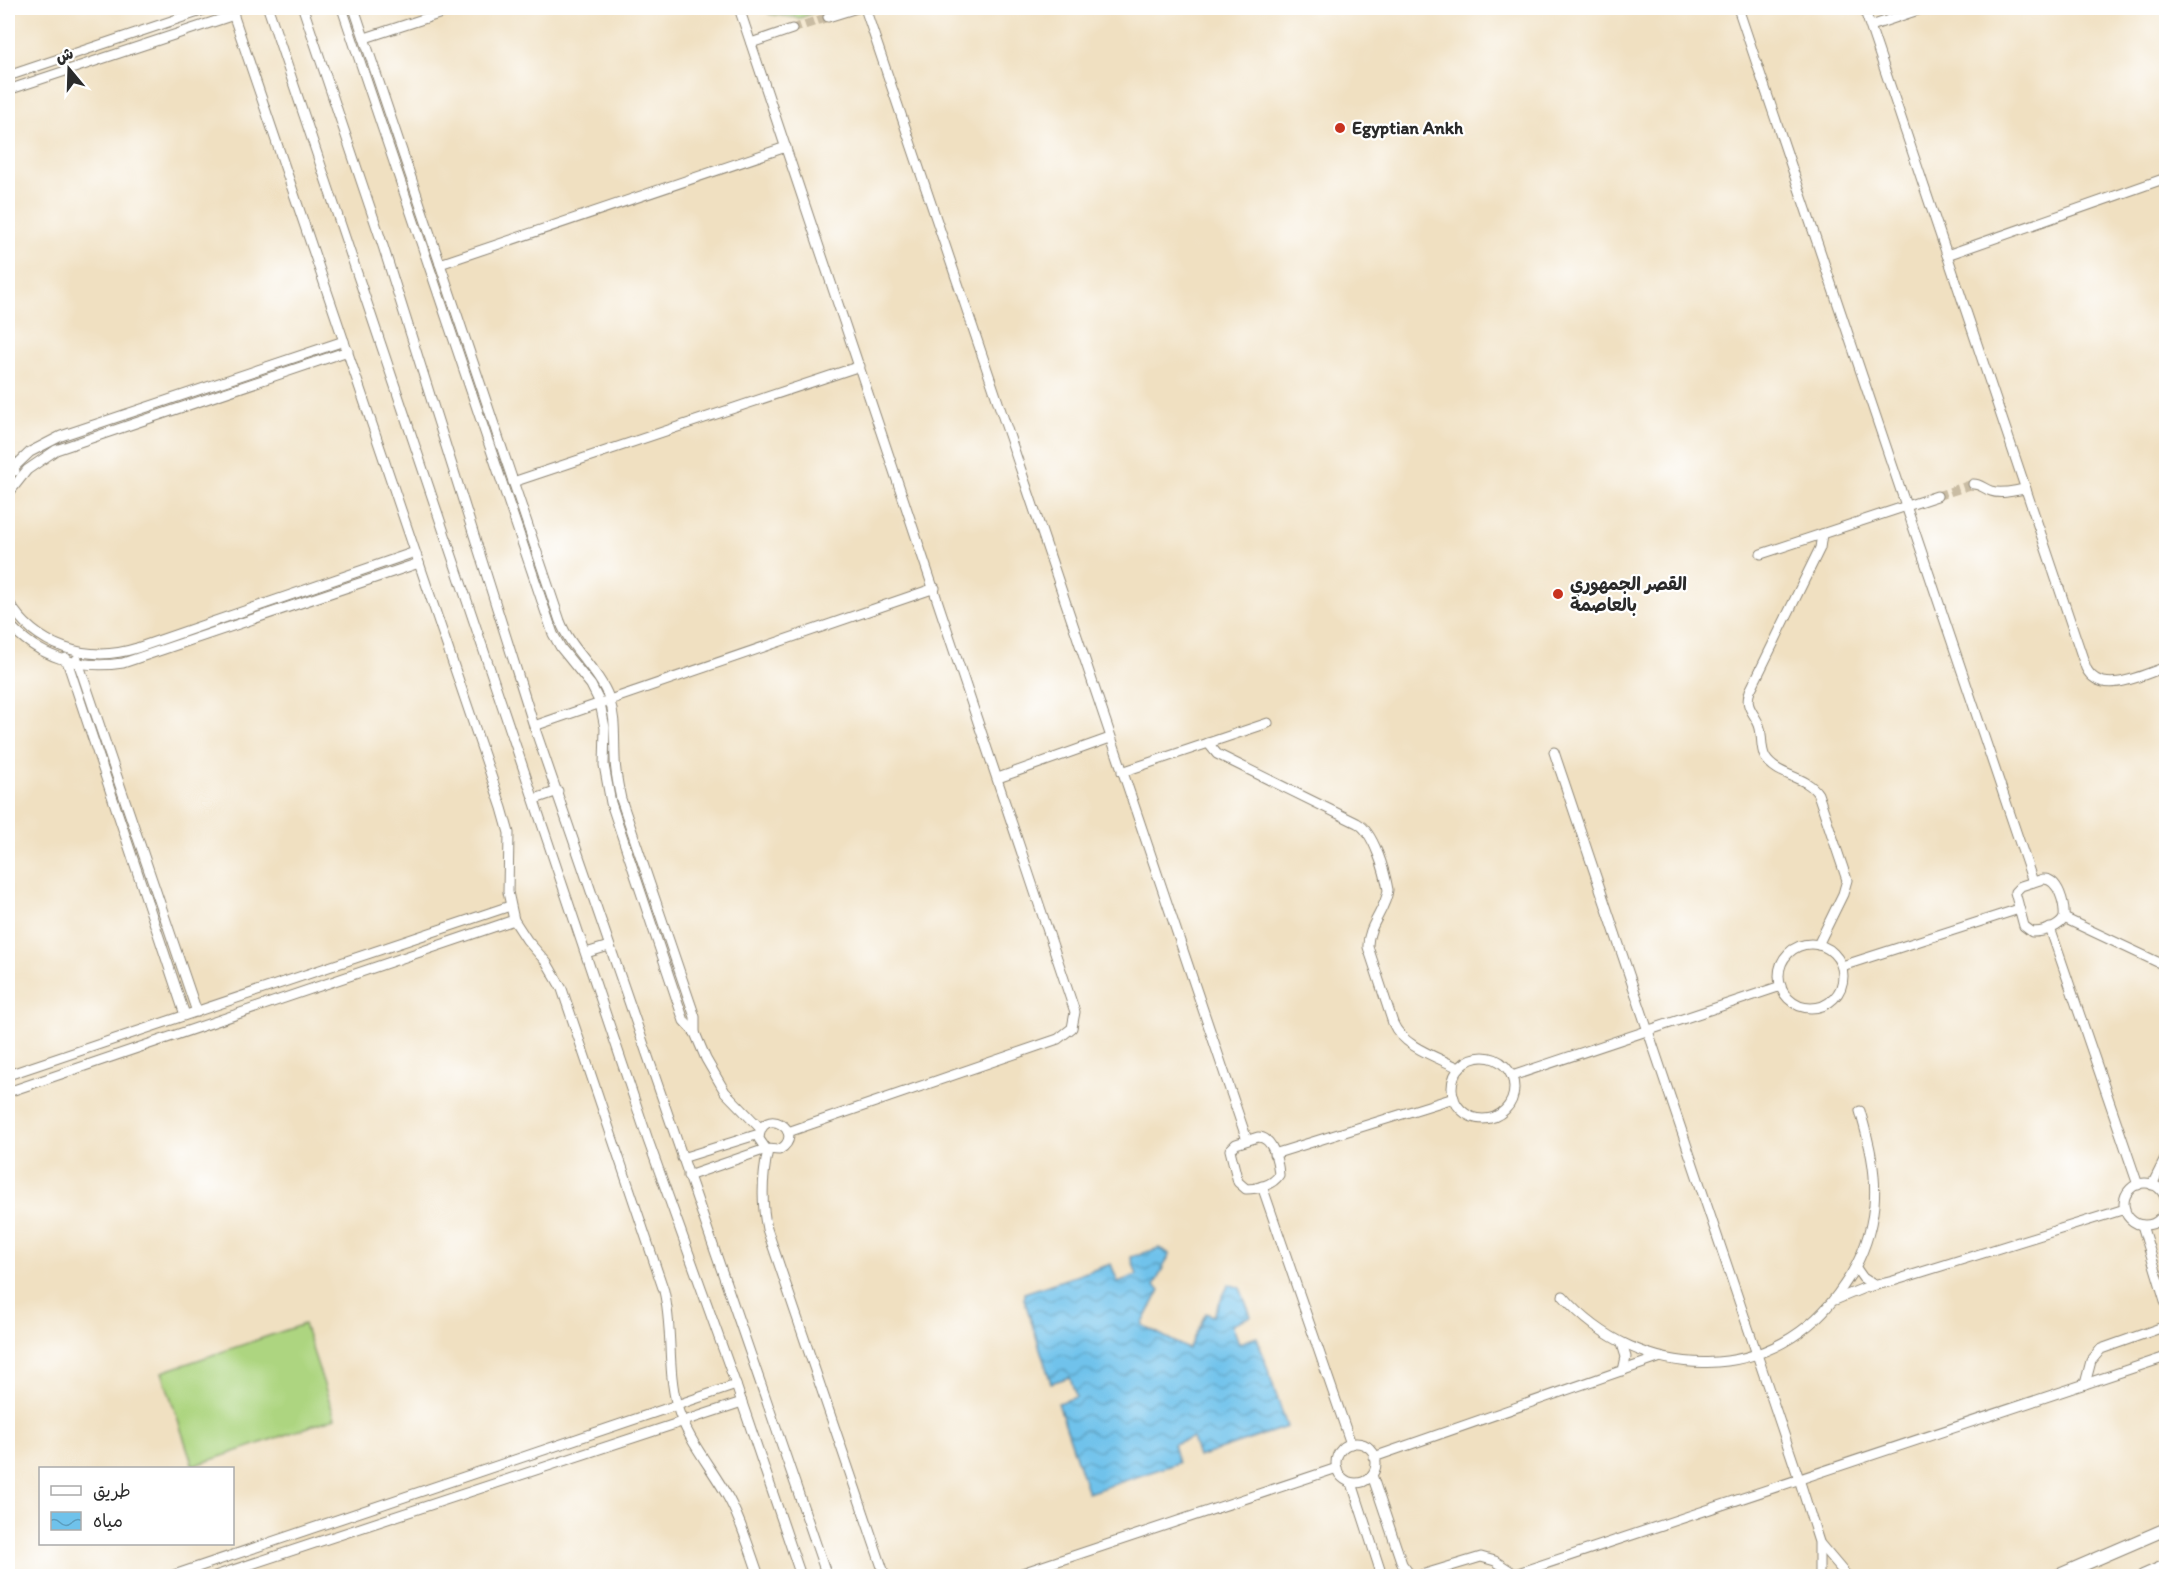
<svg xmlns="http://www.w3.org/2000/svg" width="2174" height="1584" font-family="Itim,'Playpen Sans Arabic',sans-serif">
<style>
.green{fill:url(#green-dots);stroke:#6c8056;stroke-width:1.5}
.pitch{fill:#add580;stroke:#6c8056;stroke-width:1.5}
.water{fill:url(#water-waves);stroke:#4d768b;stroke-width:1.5}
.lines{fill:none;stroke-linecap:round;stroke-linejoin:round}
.minor-tunnel{stroke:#c9bca3;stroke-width:9;stroke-dasharray:9 4.5;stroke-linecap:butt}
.minor-casing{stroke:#8e8676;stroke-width:11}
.major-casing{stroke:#8e8676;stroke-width:14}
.minor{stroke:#fff;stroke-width:9}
.major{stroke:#fff;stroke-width:12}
.poi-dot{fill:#c8321e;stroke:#fff;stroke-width:2}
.labels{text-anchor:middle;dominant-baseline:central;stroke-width:4.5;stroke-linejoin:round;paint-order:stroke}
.poi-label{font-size:18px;font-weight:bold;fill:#2b2b2b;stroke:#fff;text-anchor:start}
</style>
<defs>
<pattern id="green-dots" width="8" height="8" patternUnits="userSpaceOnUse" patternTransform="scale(1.5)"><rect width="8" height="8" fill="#add580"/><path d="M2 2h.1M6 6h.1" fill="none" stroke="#95b76f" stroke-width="1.8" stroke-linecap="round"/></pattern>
<pattern id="water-waves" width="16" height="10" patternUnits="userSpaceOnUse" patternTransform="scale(1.5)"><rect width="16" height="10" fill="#6fc2eb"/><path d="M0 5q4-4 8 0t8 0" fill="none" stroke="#5b9ebf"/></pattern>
</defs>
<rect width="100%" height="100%" fill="#fff"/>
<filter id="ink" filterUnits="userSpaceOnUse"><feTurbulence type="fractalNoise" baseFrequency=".0167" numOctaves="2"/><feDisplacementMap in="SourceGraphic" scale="12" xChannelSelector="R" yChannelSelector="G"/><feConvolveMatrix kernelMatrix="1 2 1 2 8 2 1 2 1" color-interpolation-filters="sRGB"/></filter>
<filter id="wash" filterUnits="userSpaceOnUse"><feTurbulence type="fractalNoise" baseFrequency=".008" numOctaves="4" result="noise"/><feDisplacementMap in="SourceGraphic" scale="24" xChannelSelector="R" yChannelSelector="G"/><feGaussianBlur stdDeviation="1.35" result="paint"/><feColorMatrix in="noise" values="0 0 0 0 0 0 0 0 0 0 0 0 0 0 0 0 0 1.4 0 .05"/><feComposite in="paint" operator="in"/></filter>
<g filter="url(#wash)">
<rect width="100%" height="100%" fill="#f0e0c1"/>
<!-- green -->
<polygon class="green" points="767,8 825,8 800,18 769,14"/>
<!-- pitch -->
<polygon class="pitch" points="304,1324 335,1418 193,1466 162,1372"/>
<!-- water -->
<polygon class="water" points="1159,1248 1170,1254 1154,1286 1160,1290 1142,1325 1188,1349 1206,1313 1213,1316 1229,1284 1240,1288 1251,1316 1232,1324 1239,1343 1257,1337 1287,1427 1198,1457 1192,1438 1173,1444 1178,1463 1088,1493 1058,1403 1076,1397 1070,1377 1051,1383 1024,1299 1024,1293 1111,1264 1118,1282 1137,1275 1131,1257"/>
</g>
<g filter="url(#ink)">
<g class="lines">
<!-- minor-tunnel -->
<g class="minor-tunnel">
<polyline points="792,29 828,17"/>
<polyline points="1937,496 1973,484"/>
</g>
<!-- minor casing -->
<g class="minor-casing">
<g id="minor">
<path d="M231 8 502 808 509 833 508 892 514 920 527 940 547 963 562 989 664 1291C673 1329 667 1369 677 1406 687 1440 712 1468 729 1499 742 1523 750 1551 759 1576"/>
<polyline points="268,8 648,1140 736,1385 801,1576"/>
<polyline points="303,8 383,246 534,726 827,1576"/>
<polyline points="342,8 553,634 561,648 591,685 600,703 605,728 604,765 611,803 684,1021 695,1033 706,1059 725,1092 761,1129"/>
<path d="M354 8 560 621C571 650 598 669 609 698 616 718 614 737 615 758 615 772 618 785 621 799L695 1017V1033"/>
<polyline points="739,8 1075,1012 1072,1028 1058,1039 788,1132"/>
<polyline points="865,8 1247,1140"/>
<polyline points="1738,8 2033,882"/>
<path d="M1864 8 2086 668C2101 698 2143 674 2166 667"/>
<polyline points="828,17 857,8"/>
<polyline points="1871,26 1924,8"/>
<polyline points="365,38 457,8"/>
<polyline points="751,43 792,29"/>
<polyline points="8,76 210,8"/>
<polyline points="8,90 234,15"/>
<polyline points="1947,255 2166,178"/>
<polyline points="440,264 786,147"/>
<polyline points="8,452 15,471"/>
<polyline points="8,473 30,452 61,436 344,341"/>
<polyline points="513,482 860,366"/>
<path d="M1973 484C1981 484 1984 489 1991 491 2002 495 2015 490 2026 489"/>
<polyline points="8,494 27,470 56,450 348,351"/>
<polyline points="1761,554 1937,496"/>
<path d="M8 601C35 646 87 664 137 648L415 552"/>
<path d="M8 623C38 657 78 670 123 663L419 563"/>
<polyline points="66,658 185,1015"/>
<polyline points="77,659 197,1012"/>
<polyline points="534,726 935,588"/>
<path d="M1208 743 1217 754 1357 823C1374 832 1385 872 1388 890 1386 910 1367 926 1368 947L1393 1023C1403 1047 1437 1057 1459 1068"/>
<polyline points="1554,752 1799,1479 1819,1542 1819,1576"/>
<polyline points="1122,772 1268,723"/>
<polyline points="998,778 1110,738"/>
<polyline points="535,799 558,791"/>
<path d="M2043 879C2059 878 2065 905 2064 918 2059 928 2043 932 2032 932L2024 926 2015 892 2021 886Z"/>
<polyline points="2064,918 2166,966"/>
<polyline points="2050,928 2138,1185"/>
<circle cx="1811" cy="976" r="32"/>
<path d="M1818 945 1843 894 1847 880 1818 794C1806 775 1777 777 1765 757 1760 747 1763 736 1759 725 1754 712 1744 707 1750 691L1820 548 1822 534"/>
<polyline points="586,953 609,946"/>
<polyline points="1842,966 2019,909"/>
<circle cx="1483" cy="1088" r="31"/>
<polyline points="8,1075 510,906"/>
<polyline points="1512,1076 1781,986"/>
<polyline points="8,1092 514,920"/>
<path d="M1258 1137C1273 1137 1278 1161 1279 1175 1273 1185 1257 1189 1246 1189L1238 1182 1230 1150 1236 1144Z"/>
<path d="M768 1150C762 1177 761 1202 767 1229L885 1576"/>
<polyline points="1274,1154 1454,1098"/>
<polyline points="682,1158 759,1134"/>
<path d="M688 1176 766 1149 779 1150C809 1132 761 1103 759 1139L766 1149"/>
<circle cx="2145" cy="1204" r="21"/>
<polyline points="2152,1185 2166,1157"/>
<polyline points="1262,1186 1351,1444"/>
<polyline points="2160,1219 2166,1241"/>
<polyline points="2142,1225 2166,1304"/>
<polyline points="1856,1268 1863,1278 1874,1285"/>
<path d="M1563 1296C1640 1385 1777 1388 1844 1285 1861 1261 1871 1235 1874 1205 1877 1172 1869 1142 1860 1111"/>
<polyline points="1835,1300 1864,1288 1893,1281 2125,1209"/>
<polyline points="1622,1344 1626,1357 1623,1371"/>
<polyline points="2085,1384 2091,1361 2101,1349 2166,1326"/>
<circle cx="1356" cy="1463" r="20"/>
<polyline points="1374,1457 1658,1358"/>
<polyline points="1372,1475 1402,1564 1411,1576"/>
<polyline points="1352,1483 1382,1576"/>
<polyline points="1820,1544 1847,1576"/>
<polyline points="171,1576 736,1385"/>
<polyline points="215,1576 742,1402"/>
<polyline points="1013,1576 1337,1468"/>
<polyline points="1418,1576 1481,1557 1495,1561 1515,1574"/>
<polyline points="1509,1576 2166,1357"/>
</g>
</g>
<!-- major casing -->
<g class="major-casing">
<g id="major">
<polyline points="2057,1576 2166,1529"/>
<polyline points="2143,1576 2166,1566"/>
</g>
</g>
<!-- minor -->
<use href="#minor" class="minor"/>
<!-- major -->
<use href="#major" class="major"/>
</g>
</g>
<!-- markers -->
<g class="poi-dot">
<circle cx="1340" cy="128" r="6"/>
<circle cx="1558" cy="594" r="6"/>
</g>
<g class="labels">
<!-- poi labels -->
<g class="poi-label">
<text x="1352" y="128">Egyptian Ankh</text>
<text x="1570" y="584">القصر الجمهوري<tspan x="1570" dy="21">بالعاصمة</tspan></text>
</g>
</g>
<!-- margin -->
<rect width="2174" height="1584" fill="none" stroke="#fff" stroke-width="30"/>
<!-- legend -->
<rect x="39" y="1467" width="195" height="78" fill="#ffffff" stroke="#aaaaaa" stroke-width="1.5"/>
<rect x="51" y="1486" width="30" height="9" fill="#ffffff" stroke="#aaaaaa" stroke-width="1.5"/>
<text x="93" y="1497" font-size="18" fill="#2b2b2b">طريق</text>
<rect x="51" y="1512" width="30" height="18" fill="url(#water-waves)" stroke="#aaaaaa" stroke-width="1.5"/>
<text x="93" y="1527" font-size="18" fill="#2b2b2b">مياه</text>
<!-- north arrow -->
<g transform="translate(69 69) rotate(341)" stroke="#ffffff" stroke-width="4.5" paint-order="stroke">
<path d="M0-4.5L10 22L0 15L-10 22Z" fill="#2b2b2b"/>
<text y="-9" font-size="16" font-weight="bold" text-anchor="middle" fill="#2b2b2b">ش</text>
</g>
</svg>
